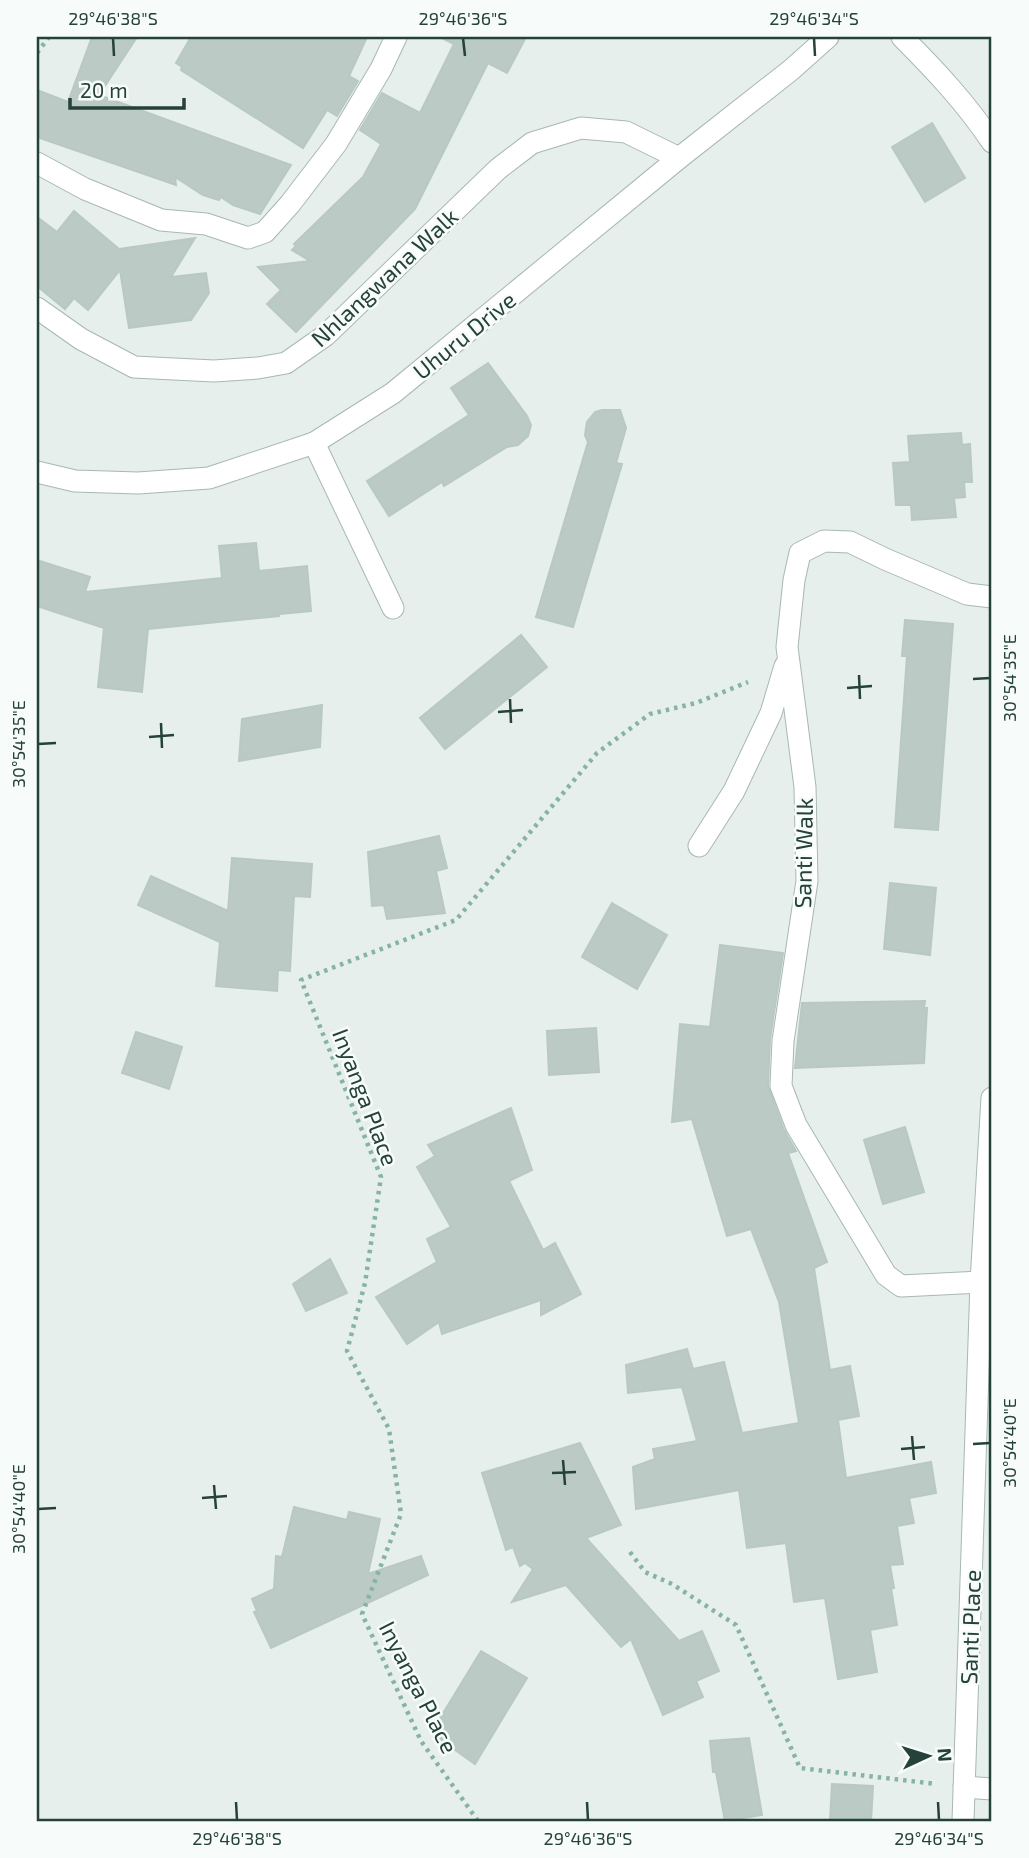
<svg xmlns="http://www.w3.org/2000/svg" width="1029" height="1858" font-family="'Exo 2',sans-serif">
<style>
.building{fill:#bbcac4;stroke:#b8c9c2;stroke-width:2}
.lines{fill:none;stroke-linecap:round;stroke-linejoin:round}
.minor-casing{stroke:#a8b8b2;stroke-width:23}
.path{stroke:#86b3a5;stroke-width:4.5;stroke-dasharray:3.5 5;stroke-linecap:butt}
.minor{stroke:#fff;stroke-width:21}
.ticks{fill:none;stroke:#24423a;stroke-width:2.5}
.labels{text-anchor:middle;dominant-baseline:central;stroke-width:5;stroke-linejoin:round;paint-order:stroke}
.street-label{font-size:23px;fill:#24423a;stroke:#f7fbf9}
.neatline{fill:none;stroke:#24423a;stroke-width:2.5}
.ticks-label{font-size:18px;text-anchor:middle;fill:#24423a}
</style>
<rect width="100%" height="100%" fill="#e6efeb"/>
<!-- building -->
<g class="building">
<polygon points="92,37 137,37 99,95 291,165 260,214 233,205 221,197 219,200 203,195 175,177 176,185 37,137 37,90 68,102"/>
<polygon points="191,37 367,37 349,76 358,81 337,116 327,110 303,148 181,70 182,67 176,63"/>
<polygon points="440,37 526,37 507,73 488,63 415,209 296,332 267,304 281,290 258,267 310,261 292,250 296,246 294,244 363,177 381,144 360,130 382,93 420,113 454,44"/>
<polygon points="932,123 965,178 925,202 892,147"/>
<polygon points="74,211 119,249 195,238 171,277 206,273 209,293 191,320 129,328 120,270 88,310 74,298 65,309 37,286 37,217 57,232"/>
<polygon points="488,363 527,416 531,425 528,436 518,445 507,447 444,486 442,482 389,516 367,481 469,415 451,388"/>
<polygon points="602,410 620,410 626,428 616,463 622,464 573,627 536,617 588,442 585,435 587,422 595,412"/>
<polygon points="961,433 962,445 970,444 972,482 964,482 965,497 954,498 956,517 912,520 911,505 896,505 893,463 910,462 908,436"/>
<polygon points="256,543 259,571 307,566 311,611 279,614 279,616 148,629 142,692 98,687 104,628 37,606 37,560 90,577 85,592 222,578 219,546"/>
<polygon points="905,620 953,624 938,830 895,827 907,656 902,656"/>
<polygon points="521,635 547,667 445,749 420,718"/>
<polygon points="322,705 320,747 239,761 242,719"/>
<polygon points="439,836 447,868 436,871 445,913 387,919 384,905 372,906 368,852"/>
<polygon points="232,858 312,864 310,897 294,896 290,971 278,970 277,991 216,986 220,942 138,905 151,876 228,911"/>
<polygon points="890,883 936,888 930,955 884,949"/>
<polygon points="612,903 667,935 637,989 582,957"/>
<polygon points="720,945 783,953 770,1039 768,1086 784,1130 796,1151 788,1153 827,1262 814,1268 830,1370 850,1366 859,1416 838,1420 846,1478 931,1462 936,1493 909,1498 914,1523 897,1526 903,1564 890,1565 894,1588 891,1588 897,1625 870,1630 877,1672 838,1679 825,1598 794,1602 786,1543 747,1548 739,1490 636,1509 633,1467 655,1459 653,1449 697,1441 682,1387 628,1393 626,1365 687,1349 693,1369 724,1362 742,1433 799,1423 779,1302 751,1229 727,1236 692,1119 672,1122 680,1024 710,1027"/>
<polygon points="925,1001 924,1008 927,1008 924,1063 795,1068 802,1003"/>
<polygon points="596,1028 599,1072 549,1075 547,1031"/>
<polygon points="136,1032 182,1047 169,1089 122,1073"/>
<polygon points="511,1108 532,1170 509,1181 543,1250 555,1243 581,1294 541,1315 541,1300 442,1334 439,1322 407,1344 376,1297 437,1262 427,1239 451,1227 417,1167 435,1156 428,1145"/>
<polygon points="905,1127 924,1192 883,1204 864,1140"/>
<polygon points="330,1259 347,1293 306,1311 293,1284"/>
<polygon points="580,1443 621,1525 586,1538 679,1641 702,1631 719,1671 696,1681 703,1697 663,1715 631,1639 621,1647 566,1585 512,1602 533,1569 525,1563 520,1566 513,1547 506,1550 482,1473"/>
<polygon points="294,1507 347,1520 349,1512 380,1519 368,1574 421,1556 428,1575 271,1648 254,1612 257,1611 252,1599 274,1589 276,1556 282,1557"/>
<polygon points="481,1651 527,1678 475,1764 431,1733"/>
<polygon points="749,1738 762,1815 725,1821 716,1772 713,1772 710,1741"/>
<polygon points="832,1784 873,1786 871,1821 830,1821"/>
</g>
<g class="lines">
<!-- minor casing -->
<g class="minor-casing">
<g id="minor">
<path d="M902 37C935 70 966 103 992 142"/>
<polyline points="37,163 85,189 161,220 206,224 248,238 265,232 290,204 336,144 381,69 396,37"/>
<polyline points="37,308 81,339 134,367 214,371 258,368 286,363 326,335 498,169 532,143 581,128 626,132 679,158"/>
<polyline points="314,443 393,608"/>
<polyline points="37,472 75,481 138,483 209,478 314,443 393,393 679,158 791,70 828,37"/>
<polyline points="992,597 967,594 885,559 850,542 824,541 800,553 794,580 787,647 805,787 807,881 783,1041 781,1086 796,1125 886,1275 901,1286 981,1282 992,1284"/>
<polyline points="699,846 734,791 771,713 785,666"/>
<polyline points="964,1787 992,1789"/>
<polyline points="963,1821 981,1282 992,1098"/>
</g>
</g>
<!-- path -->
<g class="path">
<polyline points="37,53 49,37"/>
<polyline points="630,1552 645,1572 672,1584 736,1625 800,1768 936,1784"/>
<polyline points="478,1821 421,1741 362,1614 401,1514 389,1429 347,1351 365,1283 381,1177 301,980 456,920 597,753 650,714 696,703 748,682"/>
</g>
<!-- minor -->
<use href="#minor" class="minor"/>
</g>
<!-- ticks -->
<path class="ticks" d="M113 38 114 56M463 38 465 56M814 38 815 56M859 675 860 699M973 679 990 678M847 688 872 686M510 699 511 723M498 712 523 710M161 723 162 748M149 737 174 735M38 744 56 743M912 1436 914 1460M973 1444 990 1443M901 1449 925 1447M563 1460 565 1485M552 1473 576 1472M214 1485 216 1509M202 1498 227 1496M38 1509 56 1508M236 1802 237 1820M587 1802 588 1820M938 1802 939 1820"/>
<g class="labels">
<!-- street labels -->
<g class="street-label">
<text transform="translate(384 277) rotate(-43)">Nhlangwana Walk</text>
<text transform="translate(464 335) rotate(-39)">Uhuru Drive</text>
<text transform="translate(803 853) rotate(-89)">Santi Walk</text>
<text transform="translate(366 1097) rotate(69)">Inyanga Place</text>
<text transform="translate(970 1627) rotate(-88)">Santi Place</text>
<text transform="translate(419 1687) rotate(63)">Inyanga Place</text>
</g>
</g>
<!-- border -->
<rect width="1029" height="1858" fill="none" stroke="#f7fbf9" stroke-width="77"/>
<!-- north arrow -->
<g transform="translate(928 1756) rotate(86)" stroke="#f7fbf9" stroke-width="5" paint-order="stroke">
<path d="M0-5L12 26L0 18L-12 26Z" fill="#24423a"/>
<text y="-10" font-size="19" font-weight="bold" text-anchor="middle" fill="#24423a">N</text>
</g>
<!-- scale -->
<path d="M70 98v10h114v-10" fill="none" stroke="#24423a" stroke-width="3.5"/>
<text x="80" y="98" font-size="21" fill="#24423a" stroke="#f7fbf9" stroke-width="5" paint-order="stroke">20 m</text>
<rect x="38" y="38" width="952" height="1782" class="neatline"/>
<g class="ticks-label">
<text x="113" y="25">29°46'38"S</text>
<text x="463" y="25">29°46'36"S</text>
<text x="814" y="25">29°46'34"S</text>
<text transform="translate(1010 678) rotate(-90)" y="6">30°54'35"E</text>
<text transform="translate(19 744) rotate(-90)" y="6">30°54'35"E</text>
<text transform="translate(1010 1443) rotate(-90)" y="6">30°54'40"E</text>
<text transform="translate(19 1509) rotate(-90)" y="6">30°54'40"E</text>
<text x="237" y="1845">29°46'38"S</text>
<text x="588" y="1845">29°46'36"S</text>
<text x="939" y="1845">29°46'34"S</text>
</g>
</svg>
